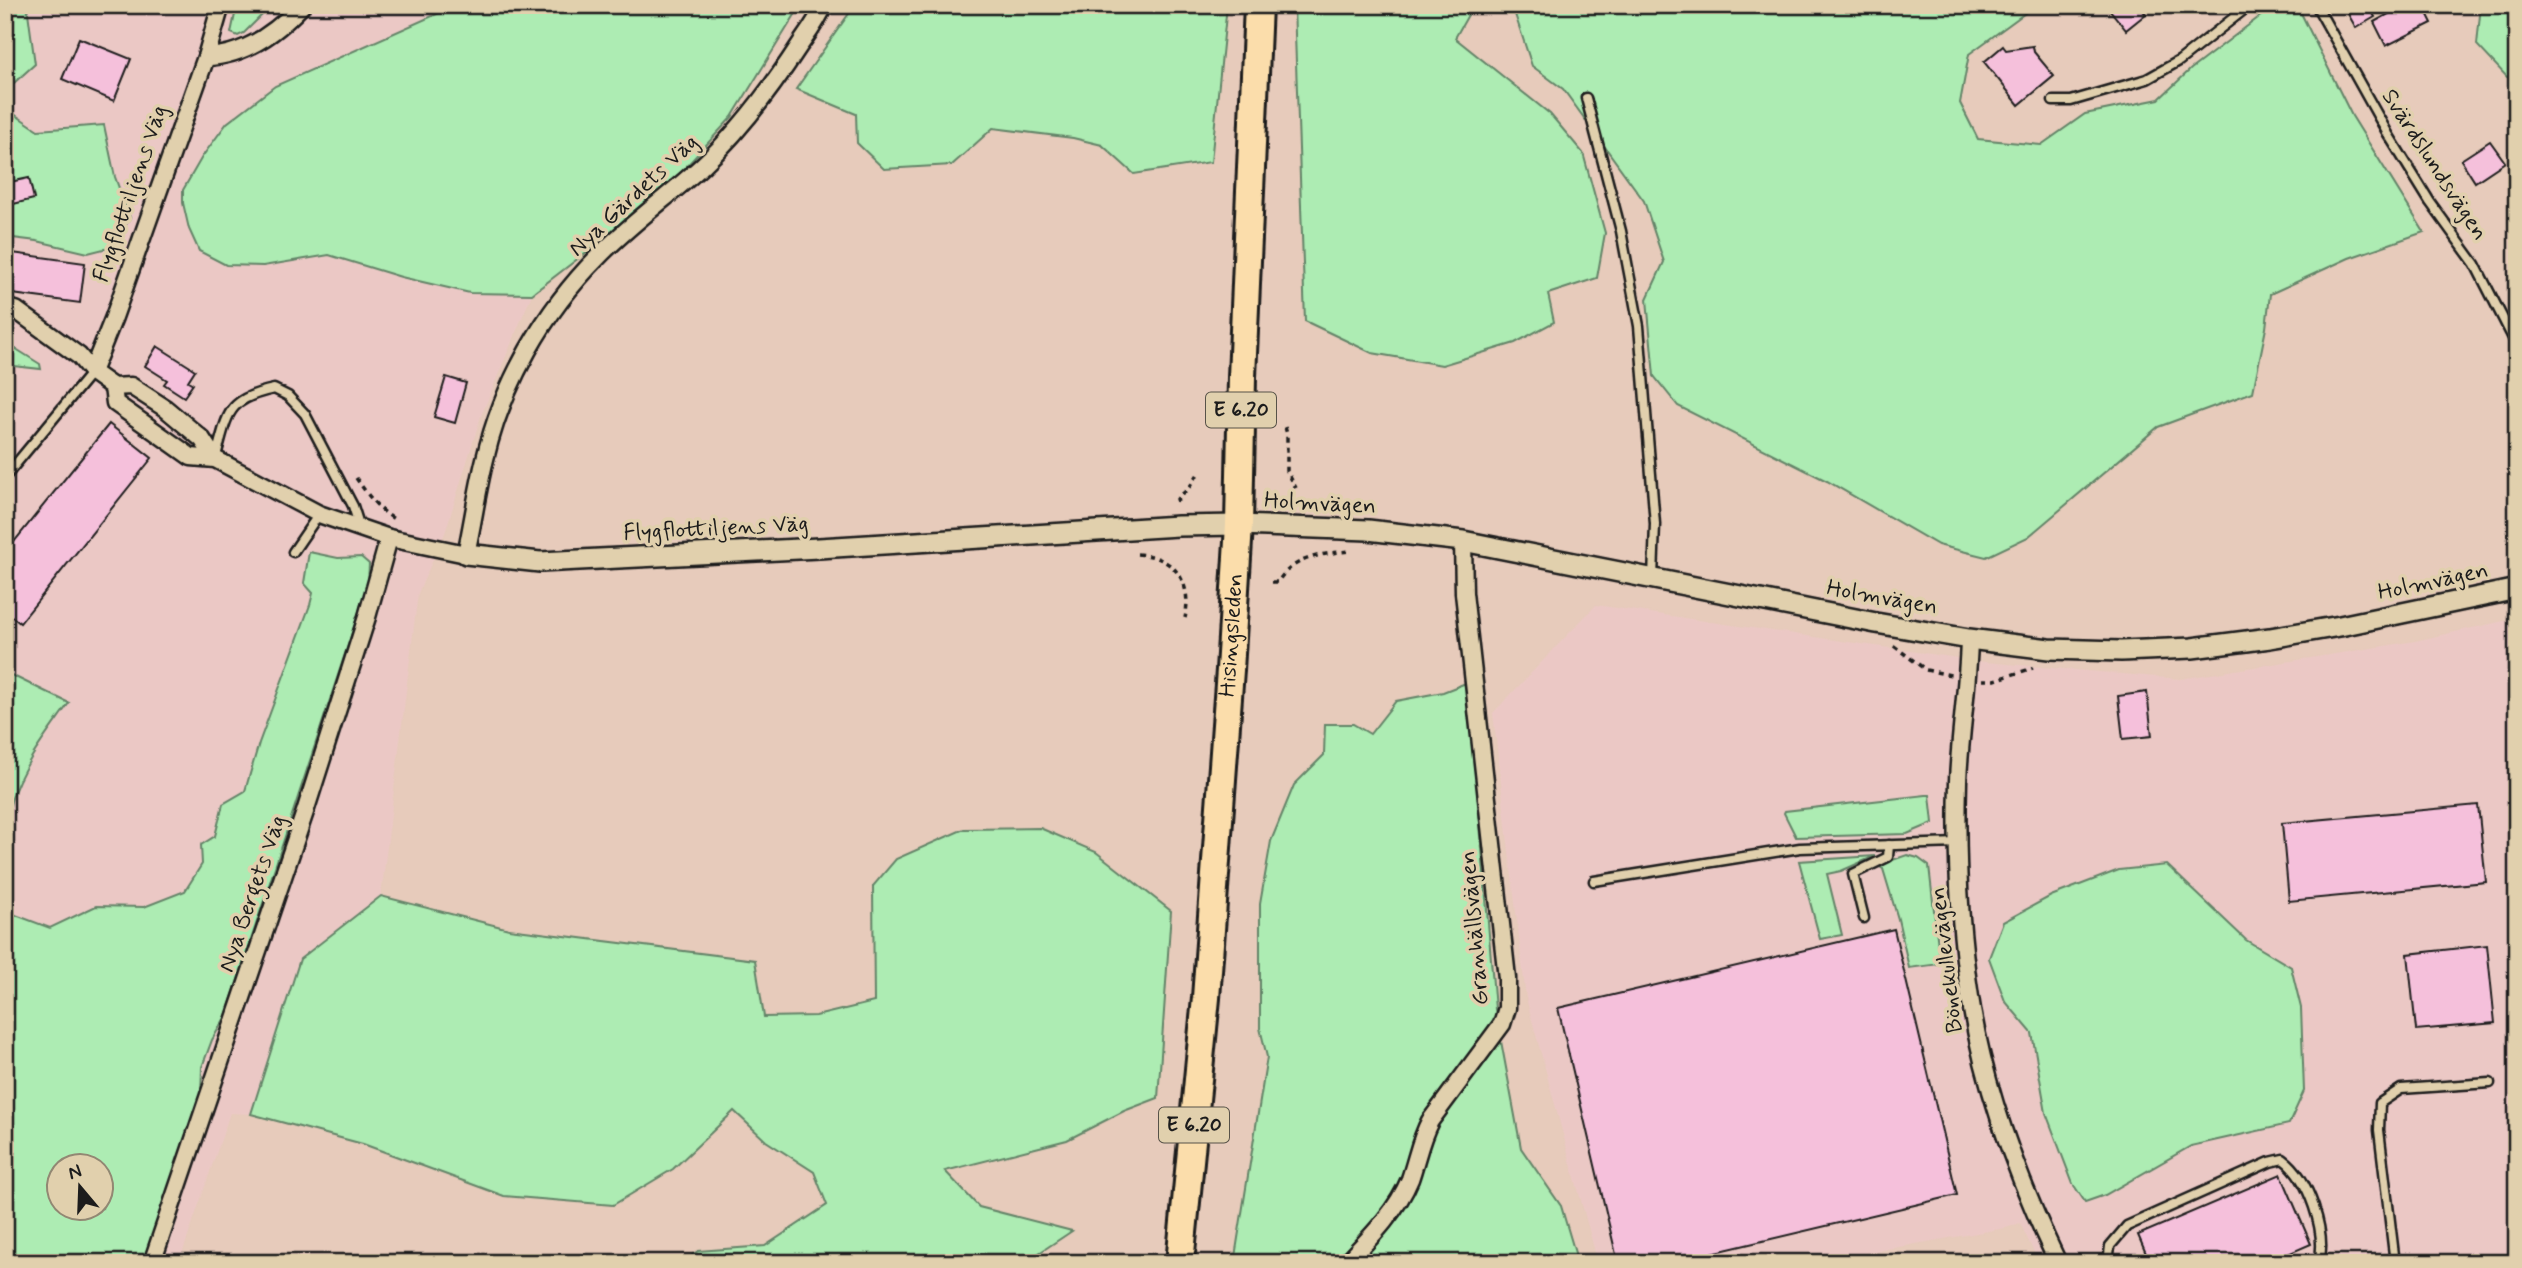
<svg xmlns="http://www.w3.org/2000/svg" width="2522" height="1268" font-family="Mynerve,sans-serif">
<style>
.built{fill:#ebc8c5;fill-rule:evenodd}
.green{fill:#adecb3;stroke:#648468;stroke-width:2;fill-rule:evenodd}
.building{fill:#f5c0db;stroke:#1c1c1c;stroke-width:2}
.lines{fill:none;stroke-linecap:round;stroke-linejoin:round}
.service-casing{stroke:#1c1c1c;stroke-width:13}
.minor-casing{stroke:#1c1c1c;stroke-width:21}
.tertiary-casing{stroke:#1c1c1c;stroke-width:24}
.trunk-casing{stroke:#1c1c1c;stroke-width:32}
.path{stroke:#1c1c1c;stroke-width:3.5;stroke-dasharray:5 5;stroke-linecap:butt}
.service{stroke:#e1d0ad;stroke-width:8}
.minor{stroke:#e1d0ad;stroke-width:16}
.tertiary{stroke:#e1d0ad;stroke-width:19}
.trunk{stroke:#fbddab;stroke-width:26}
.labels{text-anchor:middle;dominant-baseline:central;stroke-width:7;stroke-linejoin:round;paint-order:stroke}
.shield{fill:#e1d0ad;stroke:#575248;stroke-width:2}
.shield-label{font-size:21px;font-weight:bold;fill:#1c1c1c}
.street-label{font-size:23px;fill:#1c1c1c;stroke:#e1d0ad}
</style>
<rect width="100%" height="100%" fill="#e7cbbb"/>
<filter id="ink" filterUnits="userSpaceOnUse"><feTurbulence type="fractalNoise" baseFrequency=".0143" numOctaves="2"/><feDisplacementMap in="SourceGraphic" scale="14" xChannelSelector="R" yChannelSelector="G"/><feConvolveMatrix kernelMatrix="1 2 1 2 8 2 1 2 1" color-interpolation-filters="sRGB"/></filter>
<g filter="url(#ink)">
<!-- built -->
<g class="built">
<path d="M5 5H802L532 294 481 416 445 533 418 593 381 896 300 959 251 1114 230 1113 179 1263H5ZM60 1166H102V1208H60Z"/>
<polygon points="1596,605 1985,662 2180,679 2415,641 2517,618 2517,1263 2039,1263 2020,1223 2005,1228 1809,1263 1598,1263 1526,998 1493,713"/>
</g>
<!-- green -->
<g class="green">
<polygon points="5,5 27,5 35,64 5,91"/>
<polygon points="237,5 272,5 244,33 238,36 231,33"/>
<polygon points="457,5 801,5 732,117 658,197 532,294 470,293 401,277 329,255 263,266 226,265 199,251 189,229 183,203 183,190 202,157 227,123 275,86"/>
<polygon points="855,5 1227,5 1211,162 1134,174 1102,145 1073,138 993,128 952,165 884,169 857,143 856,114 796,89"/>
<polygon points="1294,5 1490,5 1469,13 1455,38 1550,114 1583,153 1605,233 1597,278 1548,294 1554,322 1515,343 1442,365 1372,353 1305,321"/>
<polygon points="1512,5 2036,5 1969,54 1960,103 1978,139 2041,145 2085,114 2159,99 2191,69 2275,5 2297,5 2352,116 2424,232 2349,258 2270,294 2266,328 2253,392 2158,427 2028,537 1986,557 1938,545 1827,481 1678,406 1654,376 1647,299 1664,262 1644,201 1563,89 1532,66"/>
<polygon points="2481,5 2517,5 2517,76 2507,77 2477,45"/>
<polygon points="5,108 38,130 104,125 115,177 130,218 112,247 88,253 37,241 5,237"/>
<polygon points="5,342 40,364 41,369 5,365"/>
<path d="M309 552 338 558 361 557 369 564 368 584 226 1016 212 1040 202 1067 201 1096 145 1263H5V911L50 928 96 906 144 907 185 891 202 864 201 845 215 836 223 804 245 791 259 743 310 605 313 593 304 583ZM60 1166H102V1208H60Z"/>
<path d="M5 672 69 703C48 733 22 765 11 801 7 815 11 829 5 843Z"/>
<polygon points="1466,683 1472,724 1495,1009 1521,1148 1561,1206 1578,1263 1234,1263 1267,1057 1260,1028 1260,904 1271,841 1294,785 1324,755 1325,724 1353,724 1370,734 1396,701 1443,692"/>
<polygon points="1926,795 1930,795 1933,823 1907,834 1796,837 1784,813 1785,811"/>
<polygon points="1040,828 1096,852 1171,911 1158,1098 1124,1111 1067,1140 945,1171 979,1207 1072,1231 1024,1263 681,1263 698,1251 765,1246 827,1205 814,1172 766,1141 734,1111 673,1169 613,1205 504,1196 363,1144 251,1114 300,959 381,896 509,929 755,960 764,1017 816,1016 874,1002 873,886 896,859 964,829"/>
<polygon points="1907,855 1918,858 1929,866 1940,964 1909,968 1898,919 1883,869 1880,867 1881,864"/>
<polygon points="1875,856 1841,871 1827,874 1842,935 1820,939 1799,861"/>
<polygon points="2167,865 2246,940 2291,967 2301,1008 2304,1091 2289,1124 2191,1146 2105,1195 2085,1202 2073,1184 2046,1113 2032,1033 2005,1001 1989,958 2003,922 2051,896 2119,870"/>
</g>
<!-- building -->
<g class="building">
<polygon points="2106,5 2138,5 2146,14 2126,30"/>
<polygon points="2365,5 2368,5 2375,17 2356,28 2348,14"/>
<polygon points="2405,5 2423,5 2432,23 2386,46 2374,22"/>
<polygon points="79,38 131,59 114,101 62,79"/>
<polygon points="2003,46 2006,50 2033,46 2034,52 2054,76 2019,105 1984,62"/>
<polygon points="2490,141 2505,162 2475,182 2461,160"/>
<polygon points="29,178 34,199 5,206 5,183"/>
<polygon points="5,252 85,263 80,303 5,293"/>
<polygon points="157,346 195,370 188,381 193,384 184,397 164,384 167,380 145,366"/>
<polygon points="446,377 466,383 455,423 434,417"/>
<polygon points="109,424 152,458 20,623 5,611 5,553"/>
<polygon points="2147,692 2152,736 2123,739 2118,696"/>
<polygon points="2478,805 2486,882 2289,901 2282,823"/>
<polygon points="1894,929 1957,1195 1669,1263 1618,1263 1558,1008"/>
<polygon points="2487,945 2495,1023 2416,1030 2408,954"/>
<polygon points="2281,1174 2311,1244 2267,1263 2150,1263 2138,1235"/>
</g>
<g class="lines">
<!-- service casing -->
<g class="service-casing">
<g id="service">
<polyline points="2316,5 2388,134 2430,202 2475,264 2517,346"/>
<polyline points="1586,98 1621,231 1639,326 1655,524 1653,578"/>
<polyline points="2053,101 2071,101 2147,79 2179,61 2250,5"/>
<path d="M216 456C228 414 226 399 274 389L288 396 305 414 353 506 360 528"/>
<polyline points="5,477 92,372"/>
<polyline points="293,552 319,514"/>
<polyline points="1594,881 1800,848 1959,843"/>
<polyline points="1864,918 1853,874 1888,857 1889,845"/>
<path d="M2108 1263 2110 1246 2127 1226 2270 1162 2283 1159C2309 1178 2327 1232 2319 1263"/>
<polyline points="2395,1263 2379,1130 2380,1103 2401,1089 2490,1083"/>
</g>
</g>
<!-- minor casing -->
<g class="minor-casing">
<g id="minor">
<path d="M206 57C244 56 277 32 302 5"/>
<polyline points="5,308 16,310 79,356 92,372 113,387 131,386 165,408 202,439 215,459"/>
<polyline points="92,372 114,317 206,57 221,5"/>
<path d="M113 387 115 403 191 457 215 459 319 514 389 538 466 554C473 522 477 491 485 459 502 385 544 311 598 257 630 224 668 197 702 166 740 131 771 89 799 46 808 33 818 20 824 5"/>
<path d="M1969 639C1968 686 1960 733 1958 781 1956 853 1959 926 1970 997 1984 1090 2018 1179 2058 1263"/>
<polyline points="152,1263 305,812 367,617 389,538"/>
<path d="M1346 1263C1370 1238 1397 1211 1410 1179 1417 1159 1420 1140 1430 1121L1502 1024 1507 1008V978L1464 593 1463 541"/>
</g>
</g>
<!-- tertiary casing -->
<g class="tertiary-casing">
<polyline id="tertiary" points="466,554 540,562 819,548 1178,526 1239,525 1368,530 1463,541 1876,623 1969,639 2049,649 2121,651 2192,648 2270,638 2340,626 2517,589"/>
</g>
<!-- trunk casing -->
<g class="trunk-casing">
<g id="trunk">
<path id="s1" d="M1180 1263 1206 998 1230 670 1239 525 1242 377 1258 5"/>
</g>
</g>
<!-- path -->
<g class="path">
<polyline points="1285,427 1287,434 1287,471 1296,488"/>
<path d="M356 478C368 495 378 510 396 520"/>
<polyline points="1178,502 1177,499 1189,488 1198,474"/>
<path d="M1137 554C1174 556 1193 582 1185 618"/>
<path d="M1272 582H1278C1292 557 1325 553 1351 551"/>
<polyline points="1894,646 1926,670 1951,675"/>
<polyline points="1983,680 1995,680 2033,668"/>
</g>
<!-- service -->
<use href="#service" class="service"/>
<!-- minor -->
<use href="#minor" class="minor"/>
<!-- tertiary -->
<use href="#tertiary" class="tertiary"/>
<!-- trunk -->
<use href="#trunk" class="trunk"/>
</g>
</g>
<g class="labels">
<!-- shield labels -->
<g class="shield">
<rect x="1206" y="392.5" width="70" height="35" rx="5"/>
<rect x="1159" y="1107.5" width="70" height="35" rx="5"/>
</g>
<g class="shield-label">
<text x="1241" y="410">E 6.20</text>
<text x="1194" y="1125">E 6.20</text>
</g>
<!-- street labels -->
<g class="street-label">
<text transform="translate(2434 165) rotate(57)">Svärdslundsvägen</text>
<text transform="translate(131 194) rotate(-71)">Flygflottiljens Väg</text>
<text transform="translate(634 196) rotate(-43)">Nya Gärdets Väg</text>
<text transform="translate(1320 504) rotate(3)">Holmvägen</text>
<text transform="translate(716 529) rotate(-3)">Flygflottiljens Väg</text>
<text transform="translate(2433 582) rotate(-12)">Holmvägen</text>
<text transform="translate(1882 598) rotate(10)">Holmvägen</text>
<text stroke="none"><textPath href="#s1" startOffset="630">Hisingsleden</textPath></text>
<text transform="translate(253 894) rotate(-71)">Nya Bergets Väg</text>
<text transform="translate(1475 928) rotate(-95)">Granhällsvägen</text>
<text transform="translate(1947 960) rotate(-97)">Bönekullevägen</text>
</g>
</g>
<!-- margin -->
<rect width="2522" height="1268" fill="none" stroke="#e1d0ad" stroke-width="28"/>
<rect x="14" y="14" width="2494" height="1240" fill="none" stroke="#1c1c1c" stroke-width="2.5" filter="url(#ink)"/>
<!-- north arrow -->
<g transform="translate(80 1187) rotate(341)"><circle r="33" fill="#e1d0ad" stroke="#928873" stroke-width="2"/>
<path d="M0-5L12 26L0 18L-12 26Z" fill="#1c1c1c"/>
<text y="-10" font-size="19" font-weight="bold" text-anchor="middle" fill="#1c1c1c">N</text>
</g>
</svg>
